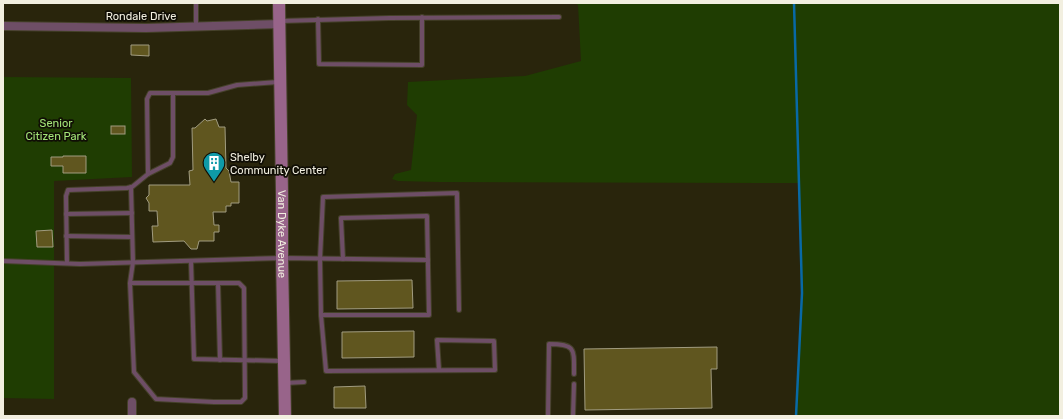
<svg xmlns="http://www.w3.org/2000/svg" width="1063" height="419" font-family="Rubik,sans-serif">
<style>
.green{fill:#1f3d02}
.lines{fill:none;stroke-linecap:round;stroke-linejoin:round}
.stream{stroke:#0869a6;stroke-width:2.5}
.building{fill:#60561f;stroke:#a19c80}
.service-casing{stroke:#45412a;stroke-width:6}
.minor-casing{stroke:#45412a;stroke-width:10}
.secondary-casing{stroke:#45412a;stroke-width:14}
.service{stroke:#6e4e66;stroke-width:4}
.minor{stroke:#6e4e66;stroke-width:8}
.secondary{stroke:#98648a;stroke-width:12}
.labels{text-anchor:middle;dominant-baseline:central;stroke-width:3.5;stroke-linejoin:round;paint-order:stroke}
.street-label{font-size:11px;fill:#f2efe0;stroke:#100e05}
.park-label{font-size:11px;fill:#a4e578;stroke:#100e05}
.poi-label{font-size:11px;fill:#f2efe0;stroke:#100e05;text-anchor:start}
</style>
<rect width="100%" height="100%" fill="#29250c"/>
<!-- green -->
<g class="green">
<polygon points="574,3 1060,3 1060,416 796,416 802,293 799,183 439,182 398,181 392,179 395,174 411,170 417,115 407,105 408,82 525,76 581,61 578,5"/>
<polygon points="3,77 131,78 132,177 54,181 54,399 3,398"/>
</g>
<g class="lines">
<!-- stream -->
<polyline class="stream" points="794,3 802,293 796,416"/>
</g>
<!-- building -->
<g class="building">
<polygon points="131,45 149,45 149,56 131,55"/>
<polygon points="205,119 207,121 216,119 219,127 225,127 226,168 229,171 231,182 239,182 239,203 231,203 231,206 226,206 226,212 213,212 214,225 219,225 219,232 214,232 214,241 199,241 197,249 191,249 184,241 153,242 152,226 158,226 157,211 149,211 149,203 146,198 149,195 149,185 190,185 189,171 193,170 192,128 195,128"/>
<rect x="111" y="126" width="14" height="8"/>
<polygon points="63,156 86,156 86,173 63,173 63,166 51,166 51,157 63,157"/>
<polygon points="52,230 53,247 37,247 36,231"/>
<polygon points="412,280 413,308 337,309 337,281"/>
<polygon points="414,331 414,357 342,358 342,332"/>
<polygon points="717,347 717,369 711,369 712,408 585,410 584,349"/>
<polygon points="365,386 366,408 334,408 334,387"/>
</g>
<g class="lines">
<!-- service casing -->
<g class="service-casing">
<g id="service">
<polyline points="318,19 319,64 422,65 422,17"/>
<polyline points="280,21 389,18 559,17"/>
<polyline points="196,26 196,3"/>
<polyline points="173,93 173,157 170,163 148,174 147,99 150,93 208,93 237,85 278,82"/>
<polyline points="66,214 132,213"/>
<polyline points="66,236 132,237"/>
<polyline points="3,261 80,264 282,258 428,260"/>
<polyline points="191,261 194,359 282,361"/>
<polyline points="67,263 66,196 68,190 127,188 132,187 148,174"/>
<polyline points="130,283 239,283 244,288 245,398 241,402 214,402 156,399 134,372 130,283 133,262 131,187"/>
<polyline points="218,283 220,360"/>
<polyline points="321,315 429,315 427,216 341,218 343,259"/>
<polyline points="439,370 437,340 494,341 495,370 326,371 321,315 320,259 323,197 457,193 459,310"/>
<polyline points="285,383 304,382"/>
<path d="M548 416 549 344C576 344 574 349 574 374"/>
<polyline points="573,416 574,384"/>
</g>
</g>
<!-- minor casing -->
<g class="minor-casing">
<g id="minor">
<polyline points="3,26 146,28 280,24"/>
<polyline points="132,402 132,416"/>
</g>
</g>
<!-- secondary casing -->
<g class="secondary-casing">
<g id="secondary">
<path id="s1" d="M279 3 282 195V258L285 416"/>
</g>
</g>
<!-- service -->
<use href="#service" class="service"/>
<!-- minor -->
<use href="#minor" class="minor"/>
<!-- secondary -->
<use href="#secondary" class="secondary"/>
</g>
<!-- icons -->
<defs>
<g id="building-pin" transform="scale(1.15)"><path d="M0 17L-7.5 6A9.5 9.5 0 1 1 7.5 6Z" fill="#0f9aa8" stroke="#100e05"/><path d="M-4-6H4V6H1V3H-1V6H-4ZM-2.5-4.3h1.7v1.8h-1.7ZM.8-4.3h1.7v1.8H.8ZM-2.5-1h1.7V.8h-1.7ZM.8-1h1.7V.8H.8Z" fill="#fff"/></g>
</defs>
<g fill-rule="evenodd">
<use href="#building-pin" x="214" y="163"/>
</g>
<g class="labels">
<!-- street labels -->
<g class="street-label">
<text x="141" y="16">Rondale Drive</text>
<text stroke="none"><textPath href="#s1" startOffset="231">Van Dyke Avenue</textPath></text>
</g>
<!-- park labels -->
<g class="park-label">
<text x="56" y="123">Senior<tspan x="56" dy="13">Citizen Park</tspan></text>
</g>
<!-- poi labels -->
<g class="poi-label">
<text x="230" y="157">Shelby<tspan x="230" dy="13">Community Center</tspan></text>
</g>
</g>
<!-- border -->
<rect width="1063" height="419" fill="none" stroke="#f2efe0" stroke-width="8"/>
</svg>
